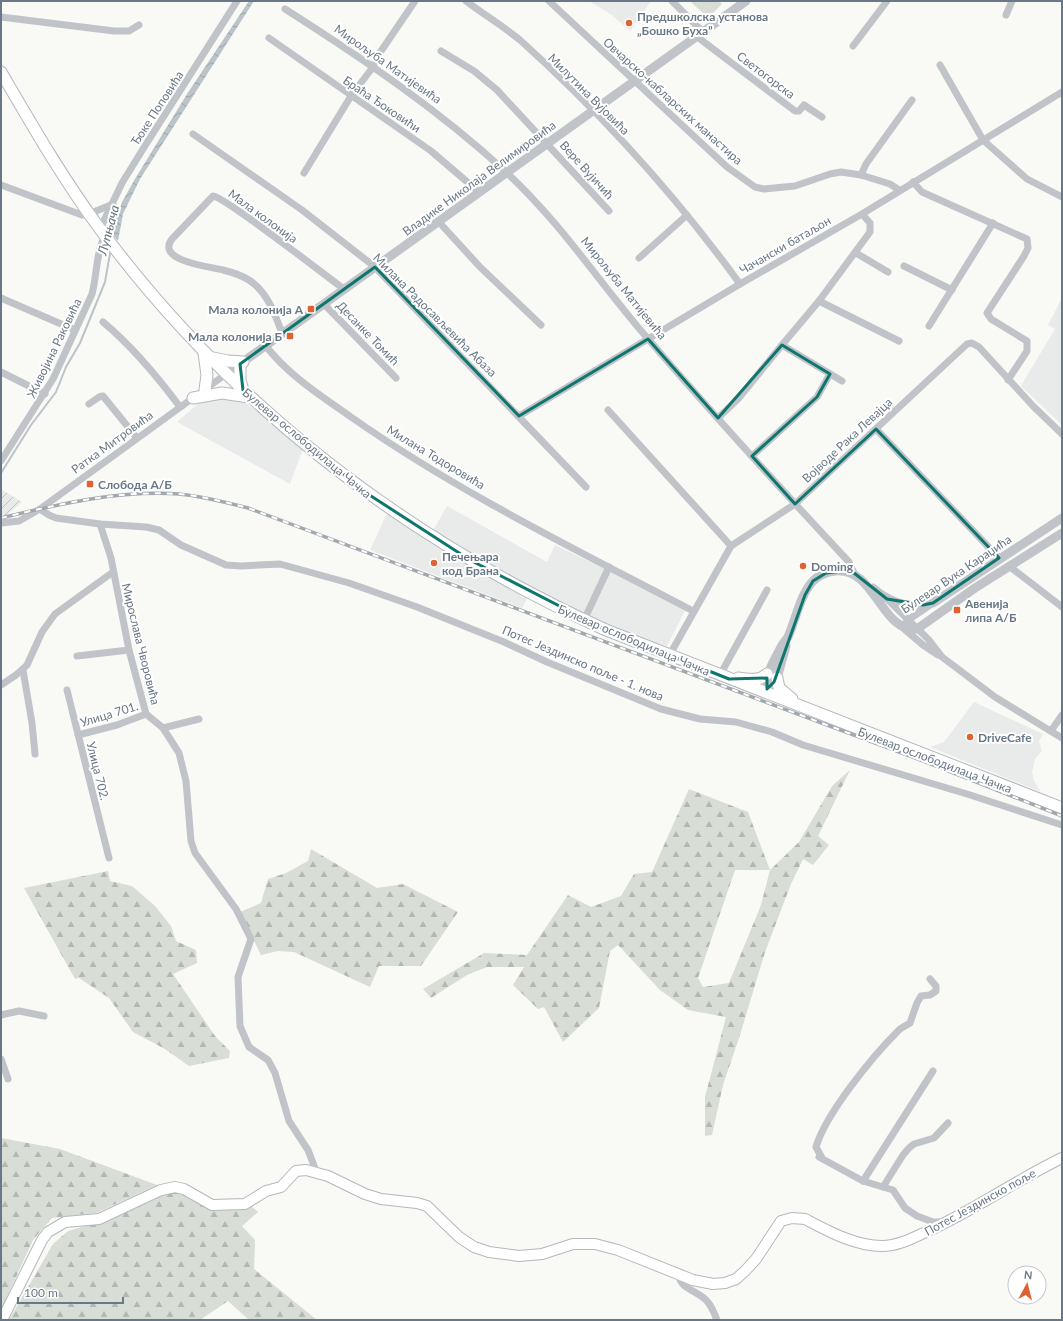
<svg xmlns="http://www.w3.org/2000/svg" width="1063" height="1321" font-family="Lato,sans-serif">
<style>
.built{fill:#e9ebea}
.industrial{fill:url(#industrial-furrows)}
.forest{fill:url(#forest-firs);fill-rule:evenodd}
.park{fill:#d8ddd6}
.water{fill:url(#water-waves)}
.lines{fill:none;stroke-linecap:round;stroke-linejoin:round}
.stream{stroke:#bac4c9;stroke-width:2}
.secondary-casing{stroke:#b3b8bd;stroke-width:12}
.primary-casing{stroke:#b4b8bd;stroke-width:13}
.minor{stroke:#c0c4c8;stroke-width:7}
.tertiary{stroke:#c0c4c8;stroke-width:9}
.secondary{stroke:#fff;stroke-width:10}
.primary{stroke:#fff;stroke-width:11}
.rail-casing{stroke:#a2a8ae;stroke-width:3.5}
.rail{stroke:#fff;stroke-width:2;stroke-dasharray:6;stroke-linecap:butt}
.marked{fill:none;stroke:#0f766e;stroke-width:3;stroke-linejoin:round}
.poi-dot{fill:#dd6332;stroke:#fff;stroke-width:1.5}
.labels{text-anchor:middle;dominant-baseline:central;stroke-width:4;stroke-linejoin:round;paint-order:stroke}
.poi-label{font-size:12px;font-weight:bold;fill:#697886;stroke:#fff;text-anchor:start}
.street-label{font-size:12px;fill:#697886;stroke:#fff}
.water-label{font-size:13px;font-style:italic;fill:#657881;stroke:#fff}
</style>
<defs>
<pattern id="industrial-furrows" width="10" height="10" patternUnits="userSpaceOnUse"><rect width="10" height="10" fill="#e9ebea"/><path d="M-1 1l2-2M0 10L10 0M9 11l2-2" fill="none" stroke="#c1c3c3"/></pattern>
<pattern id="forest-firs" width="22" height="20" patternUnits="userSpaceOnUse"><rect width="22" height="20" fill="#d8ddd6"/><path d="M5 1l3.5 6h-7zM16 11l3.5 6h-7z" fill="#b3b8b3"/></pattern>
<pattern id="water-waves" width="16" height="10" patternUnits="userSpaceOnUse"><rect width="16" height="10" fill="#bac4c9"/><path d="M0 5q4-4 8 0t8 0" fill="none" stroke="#9ba4a9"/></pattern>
</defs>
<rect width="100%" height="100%" fill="#f9f9f6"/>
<!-- built -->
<g class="built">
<polygon points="589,1 651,1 630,31 612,15"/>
<polygon points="1061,300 1062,301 1062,425 1021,386 1055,329 1048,325"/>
<polygon points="225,395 238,398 274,423 303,449 290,484 177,422 199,403"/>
<polygon points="447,506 547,562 555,545 638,585 685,611 667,646 644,640 569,608 500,571 433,531"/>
<polygon points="387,513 528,597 522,608 370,550"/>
<polygon points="974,702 1043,734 1039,741 1042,751 1035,759 1032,772 1034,781 1041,792 930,747 944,742"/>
</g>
<!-- industrial -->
<polygon class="industrial" points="1,489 22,502 1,520"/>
<!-- forest -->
<g class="forest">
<path d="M850 770 818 836 829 845 813 865 803 859 791 884 765 952 740 1035 723 1085 712 1135 705 1136V1097L726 1017 688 1010 660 990 618 945 610 951 599 1008 563 1042 544 1007 538 1009 513 985 524 967H487L467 975 431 998 423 989 484 953 527 955 568 895 591 907 621 896 634 874 652 872 689 789 748 812 770 870 799 842 832 786ZM735 870H770L761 905 729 983 703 987 698 978Z"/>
<polygon points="311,849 377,888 403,884 458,912 421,966 379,966 370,987 294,952 278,951 261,955 240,912 261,903 268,879 286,873 308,861"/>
<polygon points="108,871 110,881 132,886 155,906 171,926 176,941 196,950 197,963 173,974 215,1036 230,1051 229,1058 189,1066 165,1049 133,1032 109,998 79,978 75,979 24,888"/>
<polygon points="1,1138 60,1149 157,1185 96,1213 52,1218 33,1240 1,1310"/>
<polygon points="173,1186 203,1204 251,1206 258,1212 242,1226 255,1240 254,1269 317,1320 249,1320 228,1301 200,1320 9,1320 53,1244 68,1231 107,1219 156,1199"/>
</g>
<!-- park -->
<polygon class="park" points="690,1 719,1 722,4 708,18"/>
<!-- water -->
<polygon class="water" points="249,1 254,1 140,179 123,214 118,241 111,233 122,202 135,179 187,94"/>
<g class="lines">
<!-- stream -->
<polyline class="stream" points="1,473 31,425 56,392 66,367 80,343 105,282 111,248"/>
<!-- secondary casing -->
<g class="secondary-casing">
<path id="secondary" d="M2 1320 42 1240 48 1232 65 1222 99 1219 161 1190 175 1187 184 1189 212 1205 245 1204 266 1191 281 1187 296 1171 306 1170 328 1176 365 1194 381 1199 417 1203 427 1206 459 1237 474 1247 489 1252 519 1256 542 1254 573 1244H595L618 1250 693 1280 713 1284 725 1283 736 1279 745 1271 756 1259 781 1221 792 1218 805 1219C828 1231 855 1246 882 1246 898 1246 913 1238 928 1231 975 1210 1016 1180 1062 1158"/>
</g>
<!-- primary casing -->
<g class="primary-casing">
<g id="primary">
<path d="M1 72C32 125 63 179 100 229 233 408 404 538 606 630L1062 808"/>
<polyline points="204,353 207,375 205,390"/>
<polyline points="208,357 228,361 243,362"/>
<polyline points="240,364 240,380 243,390"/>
<polyline points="193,398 222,393 249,397"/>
<path d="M738 678C749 679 758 682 767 674"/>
<polyline points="777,678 779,688 792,699"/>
</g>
</g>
<!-- minor -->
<g class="minor">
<path d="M466 1C483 14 503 26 520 40 601 113 676 196 740 284"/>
<polyline points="549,1 727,167 755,187 764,189 795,186 830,174 841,172 861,175 890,184 899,190"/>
<polyline points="672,1 703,32"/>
<path d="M285 9C362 58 439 110 506 172 559 221 597 279 643 333 710 411 779 487 849 562L854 573"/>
<polyline points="1006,15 1012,1"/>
<polyline points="1,17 114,31 129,31 139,25"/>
<polyline points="696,36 795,111 799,111 804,105 822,117"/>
<polyline points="269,38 431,151 479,192"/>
<polyline points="853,46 887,1"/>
<polyline points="441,51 474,71 497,90 609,211"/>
<polyline points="940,65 983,140 1027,179 1062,197"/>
<polyline points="193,134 302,210 375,267 586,487"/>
<polyline points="304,173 351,96 373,67 377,57 415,1"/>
<polyline points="861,175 866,164 912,100"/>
<polyline points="913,182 922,192 1027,239 1028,248 1024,256 987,313 991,319 1027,341 1027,351 1008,380"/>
<polyline points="1,185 82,215 89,214 113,204"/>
<polyline points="438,221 480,267 541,325"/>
<polyline points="100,229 122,183 143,149 237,1"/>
<polyline points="856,253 888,272"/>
<polyline points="639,258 687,215"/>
<polyline points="904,266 952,290"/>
<polyline points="1,298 75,330"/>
<polyline points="819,301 899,341"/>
<polyline points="324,304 396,378"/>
<path d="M103 322C133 347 157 376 180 407"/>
<polyline points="929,326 993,223"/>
<path d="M282 333C274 312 268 293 249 280 241 275 231 272 223 270 211 267 155 261 172 239L213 196C225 197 326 276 344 289"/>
<path d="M265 345C288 375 321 396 351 417 458 492 577 550 693 611"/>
<polyline points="1,372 45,394"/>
<polyline points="842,381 782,345 819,301 870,232 870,223 862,214"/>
<polyline points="89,404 99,397 103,396 137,438"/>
<polyline points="608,410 731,546 795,504 967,344 972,343 979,347 1033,406 1062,434"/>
<polyline points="519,416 740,284 862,214 1062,92"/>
<polyline points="718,418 738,399 782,345"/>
<polyline points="876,429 999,558"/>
<polyline points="752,456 817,397 830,374"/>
<path d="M1 461 53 379 92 294C97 275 96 253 105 235"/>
<polyline points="40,509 49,515 56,518 100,524 146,527 159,530 181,545 226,565 241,566 280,564 349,583 417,607 504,642 547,662 661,709 700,719 736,722 772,732 803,745 967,794 1062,825"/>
<polyline points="1,523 19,521 40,509 226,374"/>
<polyline points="100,524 111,558 129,650 146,714 163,728 179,753 186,781 191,841 195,853 236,909 251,939 238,977 240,1026 249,1047 268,1060 275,1073 289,1121 308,1150 316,1171"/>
<polyline points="1009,566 1062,607"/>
<polyline points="887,599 928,639 942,657 958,669 995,697 1062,738"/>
<polyline points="930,605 908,620 902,627 923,645 938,655"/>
<polyline points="584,620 609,567"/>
<polyline points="77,656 129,650"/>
<polyline points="669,656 731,546"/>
<polyline points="23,670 32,723 35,754"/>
<polyline points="720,675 767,590"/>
<polyline points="1,685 16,675 27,665 42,632 55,614 113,572"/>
<polyline points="67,690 109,858"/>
<polyline points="163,728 199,719"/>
<polyline points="1051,731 1062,715"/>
<polyline points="78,735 117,725 146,714"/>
<polyline points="1,1015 19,1011 44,1016"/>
<polyline points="1,1059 8,1079"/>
<polyline points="819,1157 863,1181 893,1190 905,1208 917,1216 933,1222 944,1222"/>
<path d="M822 1158 816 1147C826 1113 873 1056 898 1031 901 1027 906 1026 910 1023L917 1003 921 996 930 995 936 991V986L930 979"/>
<polyline points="863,1181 933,1071"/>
<polyline points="883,1187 903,1155 909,1148 914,1144 934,1138 948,1123"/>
<path d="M679 1274C678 1288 698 1291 706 1300 712 1306 714 1313 717 1320"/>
</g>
<!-- tertiary -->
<g class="tertiary">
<polyline points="226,374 746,1"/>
<path d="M873 588C890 603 910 609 933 603L1062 518"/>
<polyline points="773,683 777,678 786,646"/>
<path d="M769 695C761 679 774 661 781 647 783 643 786 640 788 637 796 619 800 595 813 581 819 575 827 572 835 571 875 566 881 633 917 629L975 588 1062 533"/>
</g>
<!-- secondary -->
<use href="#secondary" class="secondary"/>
<!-- primary -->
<use href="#primary" class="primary"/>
<!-- rail casing -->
<g class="rail-casing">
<path id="rail" d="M1 518C59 504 119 490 179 494 202 496 225 502 248 508L931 764 1062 816"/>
</g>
<!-- rail -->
<use href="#rail" class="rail"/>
</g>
<!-- marked area -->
<path class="marked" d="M375 267 519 416 648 339 718 418 782 345 830 374 817 397 752 456 795 504 876 429 999 558 933 603 923 605 887 599 854 573 842 571 826 573 813 581 805 595 774 682 767 689V678L729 679 606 630 470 560 371 496 283 426 243 390 240 364Z"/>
<!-- markers -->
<g class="poi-dot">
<circle cx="629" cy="23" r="4"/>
<rect x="307" y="305" width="8" height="8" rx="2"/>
<rect x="286" y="332" width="8" height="8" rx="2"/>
<rect x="86" y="480" width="8" height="8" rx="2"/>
<circle cx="434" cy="563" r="4"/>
<circle cx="803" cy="566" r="4"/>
<rect x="953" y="606" width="8" height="8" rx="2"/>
<circle cx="970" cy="737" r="4"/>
</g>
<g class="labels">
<!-- poi labels -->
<g class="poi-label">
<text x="637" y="16">Предшколска установа<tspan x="637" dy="14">„Бошко Буха”</tspan></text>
<text x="303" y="309" text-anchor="end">Мала колонија А</text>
<text x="282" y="336" text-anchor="end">Мала колонија Б</text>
<text x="98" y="484">Слобода А/Б</text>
<text x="442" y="556">Печењара<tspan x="442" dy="14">код Брана</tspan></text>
<text x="811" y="566">Doming</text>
<text x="965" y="603">Авенија<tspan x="965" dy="14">липа А/Б</tspan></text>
<text x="978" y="737">DriveCafe</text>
</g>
<!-- street labels -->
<g class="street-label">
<text transform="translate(388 64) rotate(35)">Мирољуба Матијевића</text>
<text transform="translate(766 75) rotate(37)">Светогорска</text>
<text transform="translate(589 94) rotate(45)">Милутина Вујовића</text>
<text transform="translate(673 101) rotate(42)">Овчарско-кабларских манастира</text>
<text transform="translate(382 104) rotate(34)">Браћа Ђоковићи</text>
<text transform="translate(157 108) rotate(-57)">Ђоке Поповића</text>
<text transform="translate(587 170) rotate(48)">Вере Вујичић</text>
<text transform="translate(479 178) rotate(-36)">Владике Николаја Велимировића</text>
<text transform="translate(263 216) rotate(36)">Мала колонија</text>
<text transform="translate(785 245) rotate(-30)">Чачански батаљон</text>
<text transform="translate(624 288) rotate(51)">Мирољуба Матијевића</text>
<text transform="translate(435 315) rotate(45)">Милана Радосављевића Абаза</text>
<text transform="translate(368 333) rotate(46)">Десанке Томић</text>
<text transform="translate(54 348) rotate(-64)">Живојина Раковића</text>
<text transform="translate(847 440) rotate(-43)">Војводе Рака Левајца</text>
<text transform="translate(112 442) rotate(-36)">Ратка Митровића</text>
<text transform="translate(307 443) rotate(40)">Булевар ослободилаца Чачка</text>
<text transform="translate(436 457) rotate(31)">Милана Тодоровића</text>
<text transform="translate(956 574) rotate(-34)">Булевар Вука Караџића</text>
<text transform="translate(634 640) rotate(23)">Булевар ослободилаца Чачка</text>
<text transform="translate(141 644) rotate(76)">Мирослава Чворовића</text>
<text transform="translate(583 663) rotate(23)">Потес Јездинско поље - 1. нова</text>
<text transform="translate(109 714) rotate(-17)">Улица 701.</text>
<text transform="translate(935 760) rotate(21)">Булевар ослободилаца Чачка</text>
<text transform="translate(98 771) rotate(76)">Улица 702.</text>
<text transform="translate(980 1202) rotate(-29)">Потес Јездинско поље</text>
</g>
<!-- water labels -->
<g class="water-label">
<text transform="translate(108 230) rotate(-75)">Лупњача</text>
</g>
</g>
<!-- border -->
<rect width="1063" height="1321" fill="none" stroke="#697886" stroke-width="4"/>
<!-- north arrow -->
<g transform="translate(1027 1285) rotate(7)"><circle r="19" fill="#ffffff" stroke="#c3c9cf"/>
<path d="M0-3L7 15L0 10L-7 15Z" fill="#dd6332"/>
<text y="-6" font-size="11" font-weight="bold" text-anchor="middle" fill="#697886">N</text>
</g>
<!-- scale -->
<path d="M18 1297v6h105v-6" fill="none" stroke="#697886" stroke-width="2"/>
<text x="24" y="1297" font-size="12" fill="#697886" stroke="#ffffff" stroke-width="3" paint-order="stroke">100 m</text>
</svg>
